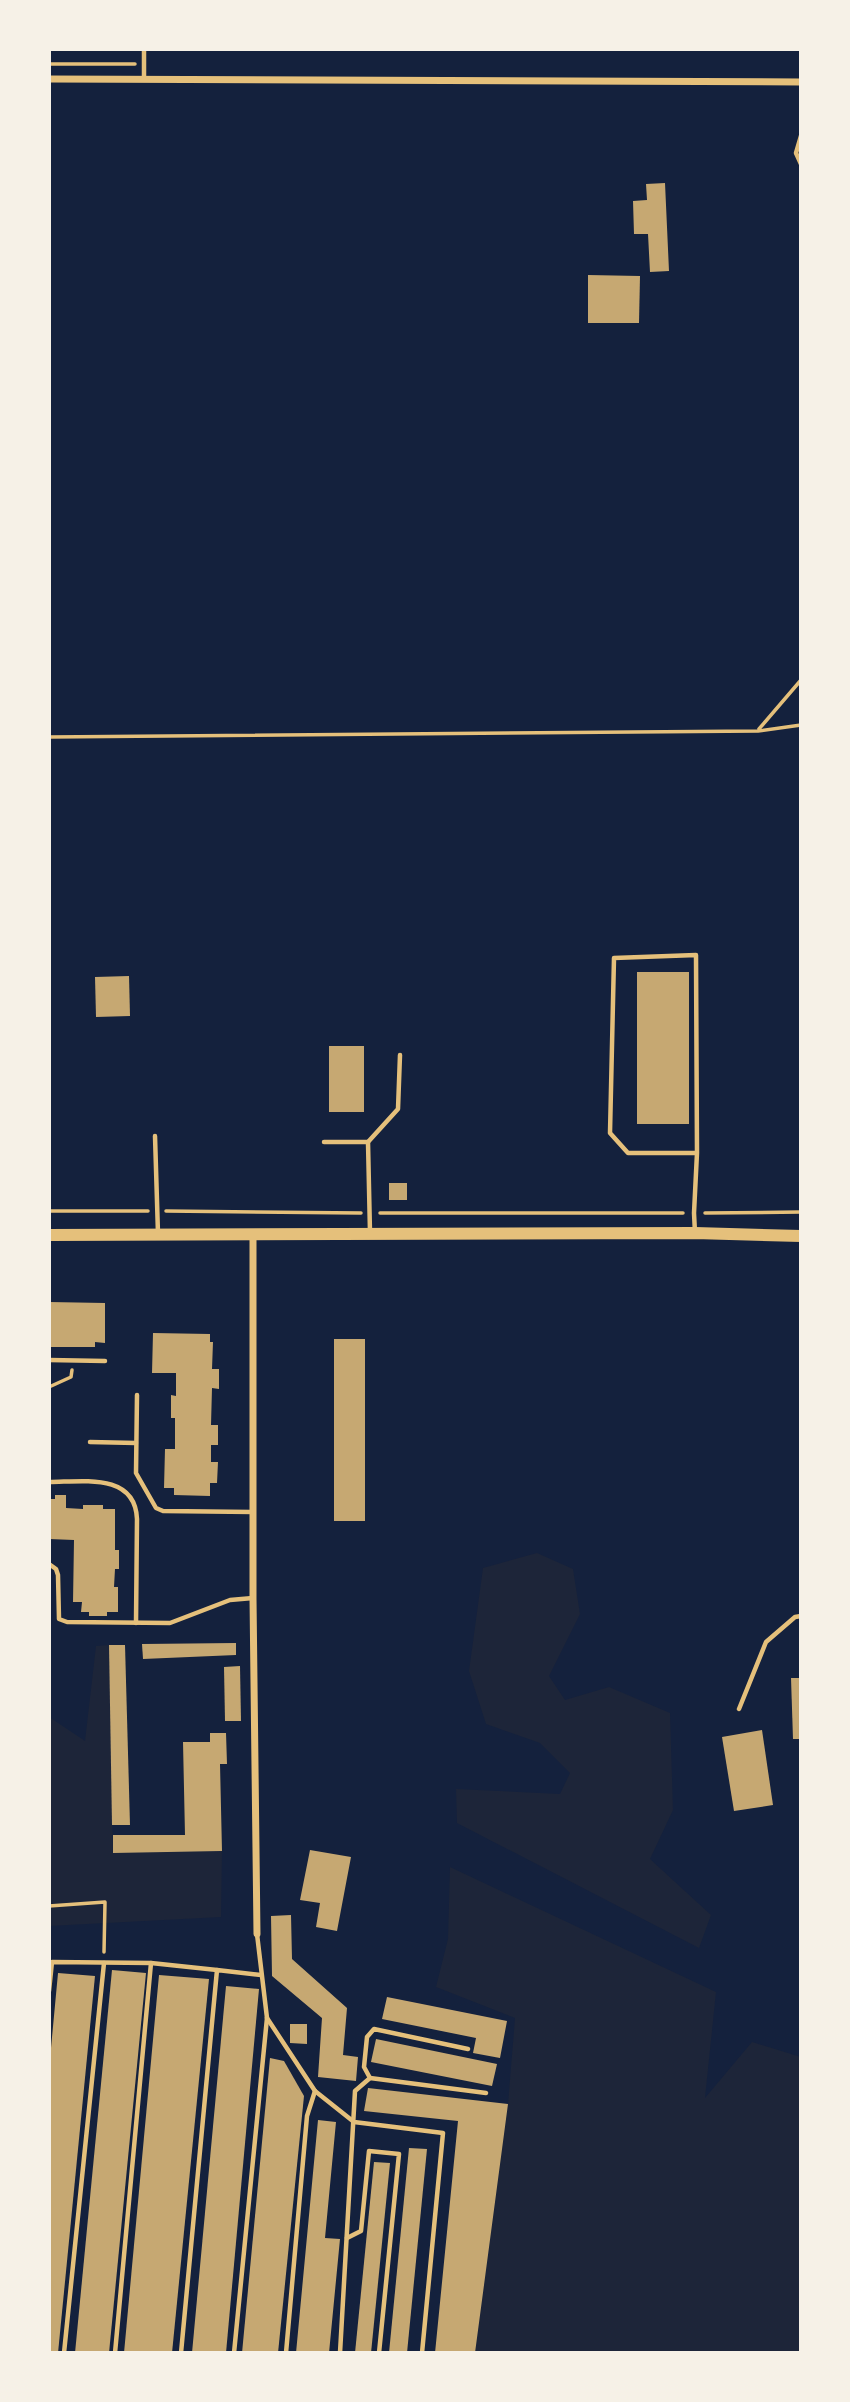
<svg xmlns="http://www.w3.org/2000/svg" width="850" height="2402" font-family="Roboto,sans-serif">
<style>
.green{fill:#1d2539}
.building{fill:#c6a872}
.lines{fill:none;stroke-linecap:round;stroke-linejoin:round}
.path{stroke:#e5c07b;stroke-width:3.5}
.service{stroke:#e5c07b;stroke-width:4.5}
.minor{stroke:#e5c07b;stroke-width:7}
.tertiary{stroke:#e5c07b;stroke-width:12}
</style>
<rect width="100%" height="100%" fill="#14213d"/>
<!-- green -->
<g class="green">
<polygon points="537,1553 573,1569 580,1614 549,1676 565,1700 609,1687 670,1713 673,1810 650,1859 711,1915 699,1948 457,1823 456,1789 560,1794 570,1773 540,1743 486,1724 469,1671 483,1568"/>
<polygon points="109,1645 113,1853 222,1851 221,1917 49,1926 49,1717 85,1741 96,1646"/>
<polygon points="450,1867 716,1992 705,2098 752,2042 801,2057 801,2353 475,2353 508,2104 515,2018 436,1987 448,1939"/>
</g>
<!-- building -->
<g class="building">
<polygon points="665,183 669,271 650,272 648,234 634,234 633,201 647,200 646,184"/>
<polygon points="588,275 640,276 639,323 588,323"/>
<rect x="637" y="972" width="52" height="152"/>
<polygon points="129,976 130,1016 96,1017 95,977"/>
<rect x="329" y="1046" width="35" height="66"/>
<rect x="389" y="1183" width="18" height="17"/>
<polygon points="49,1302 105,1303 105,1343 95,1342 95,1347 49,1347"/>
<polygon points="153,1333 210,1334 210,1342 213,1342 212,1369 219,1369 219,1389 212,1388 211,1425 218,1425 218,1445 211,1445 211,1462 218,1462 217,1483 210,1483 210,1496 174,1495 174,1488 164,1488 165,1449 175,1449 175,1418 171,1418 171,1395 176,1396 176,1373 152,1373"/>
<rect x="334" y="1339" width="31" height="182"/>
<polygon points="55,1495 66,1495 66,1508 83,1509 83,1505 103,1505 103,1509 115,1509 115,1550 119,1550 119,1569 115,1569 114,1587 118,1587 118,1612 107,1612 107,1616 89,1616 89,1612 81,1612 82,1602 73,1602 74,1540 49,1539 49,1499 55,1499"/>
<polygon points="236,1643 236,1655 143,1659 142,1644"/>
<polygon points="109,1645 125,1645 130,1825 112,1825"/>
<polygon points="240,1666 241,1721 225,1721 224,1667"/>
<polygon points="791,1678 801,1678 801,1739 793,1739"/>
<polygon points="762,1730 773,1805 734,1811 722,1737"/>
<polygon points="210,1733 226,1733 227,1764 220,1764 222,1851 113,1853 113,1835 185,1835 183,1742 210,1742"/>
<polygon points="310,1850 351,1857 337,1931 316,1927 320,1903 300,1900"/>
<polygon points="291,1915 292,1959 347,2008 343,2055 358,2057 356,2081 318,2077 322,2018 272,1976 271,1916"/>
<polygon points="112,1970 146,1973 109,2353 75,2353"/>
<polygon points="58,1973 95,1976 58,2353 49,2353 49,2069"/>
<polygon points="159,1975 209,1979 172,2353 124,2353"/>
<polygon points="226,1986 259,1989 226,2353 192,2353"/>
<polygon points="387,1997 507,2021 500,2058 473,2053 476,2038 382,2019"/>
<polygon points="290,2024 307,2024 307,2044 290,2043"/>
<polygon points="376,2039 497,2064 492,2086 371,2062"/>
<polygon points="270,2058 284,2061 304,2096 278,2353 242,2353"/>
<polygon points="368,2088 508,2104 475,2353 435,2353 458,2121 364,2111"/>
<polygon points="318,2120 336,2122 325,2238 340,2239 329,2353 296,2353"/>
<polygon points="409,2148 427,2149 407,2353 389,2353"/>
<polygon points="374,2162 390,2163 371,2353 355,2353"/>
</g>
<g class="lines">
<!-- path -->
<g class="path">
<polyline points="49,64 135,64"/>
<polyline points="759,729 801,680"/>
<polyline points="49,737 758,731 801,725"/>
<polyline points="49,1211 148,1211"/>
<polyline points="166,1211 361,1213"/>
<polyline points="380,1213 683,1213"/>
<polyline points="705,1213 801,1212"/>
<polyline points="49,1387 71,1377 72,1370"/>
<polyline points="49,1906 105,1902 104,1952"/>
</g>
<!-- service -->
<g class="service">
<polyline points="144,49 144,79"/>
<polyline points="801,136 796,153 801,164"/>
<polyline points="155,1136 158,1234"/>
<polyline points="324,1142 368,1142 370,1233"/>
<polyline points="368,1142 398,1109 400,1055"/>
<polyline points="695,1233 694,1213 697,1153 696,955 614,958 610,1133 628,1153 697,1153"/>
<polyline points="49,1360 105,1361"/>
<polyline points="137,1395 136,1473 156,1508 163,1511 253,1512"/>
<polyline points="90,1442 136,1443"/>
<path d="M49 1482C81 1482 135 1472 137 1519L136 1623"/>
<polyline points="49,1564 56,1569 58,1575 59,1619 67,1622 170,1623 230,1600 253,1598"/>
<polyline points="739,1709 766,1642 795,1617 801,1616"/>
<polyline points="151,1963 217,1970"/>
<polyline points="49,1991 52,1962 151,1963 115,2353"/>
<polyline points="267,2018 315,2091 354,2122 443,2133 422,2353"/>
<polyline points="370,2078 364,2067 367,2037 374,2029 468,2049"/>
<polyline points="347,2238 361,2231 369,2151 399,2154 379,2353"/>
<polyline points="64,2353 104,1963"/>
<polyline points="181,2353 217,1970 261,1975"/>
<polyline points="234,2353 267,2018 257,1934"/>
<polyline points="286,2353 307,2116 315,2091"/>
<polyline points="340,2353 355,2091 370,2078 486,2093"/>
</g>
<!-- minor -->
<g class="minor">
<polyline points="49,79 801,82"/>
<polyline points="253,1235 253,1598 257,1934"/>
</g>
<!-- tertiary -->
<polyline class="tertiary" points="49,1235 695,1233 801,1236"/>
</g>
<!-- border -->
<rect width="850" height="2402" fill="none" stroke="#f6f1e7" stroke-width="102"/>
</svg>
